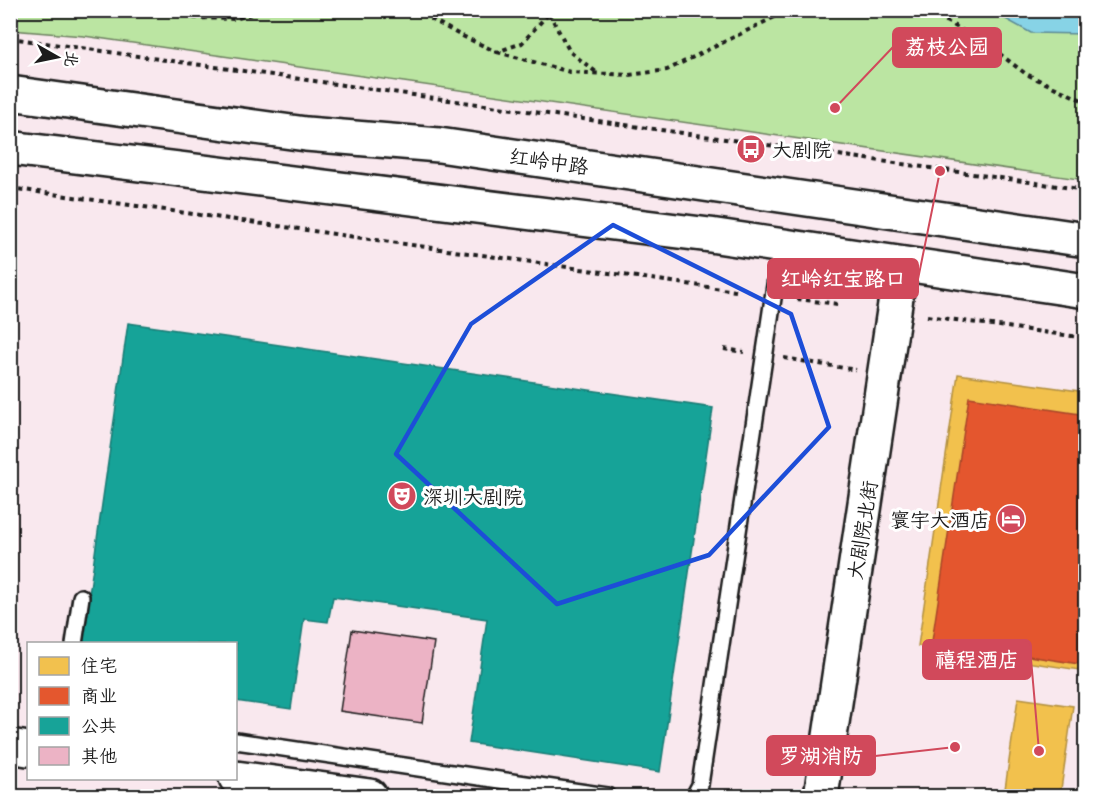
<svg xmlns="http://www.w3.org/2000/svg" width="1096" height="807" font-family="'Patrick Hand','LXGW WenKai TC',sans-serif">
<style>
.green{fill:#bbe5a2;stroke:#6c805f;stroke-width:1.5}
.water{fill:#87d3e6;stroke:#5c8a95;stroke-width:1.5}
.homes{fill:#f2c14e;stroke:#b2903f;stroke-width:1.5}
.shops{fill:#e4572e;stroke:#a84529;stroke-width:1.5}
.public{fill:#17a398;stroke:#187a73;stroke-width:1.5}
.building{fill:#ecb3c5;stroke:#1c1c1c;stroke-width:1.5}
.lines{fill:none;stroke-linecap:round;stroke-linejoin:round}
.service-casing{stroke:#1c1c1c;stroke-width:20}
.tertiary-casing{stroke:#1c1c1c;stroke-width:38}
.primary-casing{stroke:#1c1c1c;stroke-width:38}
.path{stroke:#1c1c1c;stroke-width:4;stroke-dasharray:4.5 4.5;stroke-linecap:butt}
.service{stroke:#fff;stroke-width:15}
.tertiary{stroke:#fff;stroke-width:33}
.primary{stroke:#fff;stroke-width:33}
.marked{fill:none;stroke:#1d4ed8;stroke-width:4.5;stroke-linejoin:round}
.labels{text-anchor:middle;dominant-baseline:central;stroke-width:6;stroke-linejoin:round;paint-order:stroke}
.poi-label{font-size:20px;fill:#1c1c1c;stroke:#fff;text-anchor:start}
.street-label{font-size:20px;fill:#1c1c1c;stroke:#fff}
.leader{fill:none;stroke:#d1495b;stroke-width:2}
.callout-dot{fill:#d1495b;stroke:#fff;stroke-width:2}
.callout{fill:#d1495b;stroke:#d1495b;stroke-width:2}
.callout-label{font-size:21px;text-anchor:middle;font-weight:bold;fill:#fff}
</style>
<rect width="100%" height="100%" fill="#f9e8ee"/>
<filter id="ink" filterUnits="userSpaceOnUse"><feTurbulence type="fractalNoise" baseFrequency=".0167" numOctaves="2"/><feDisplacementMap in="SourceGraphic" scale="12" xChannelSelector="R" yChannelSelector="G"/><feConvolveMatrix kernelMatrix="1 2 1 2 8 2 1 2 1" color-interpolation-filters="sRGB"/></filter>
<g filter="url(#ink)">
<!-- green -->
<polygon class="green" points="10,11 1085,11 1085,180 84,36 11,30"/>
<!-- water -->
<polygon class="water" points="991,11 1085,11 1085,34 1031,33"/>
<!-- homes -->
<g class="homes">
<polygon points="958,374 1086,392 1086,671 918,646"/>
<polygon points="1018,698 1073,706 1060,796 1004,796"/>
</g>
<!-- shops -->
<polygon class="shops" points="969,397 1086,415 1086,665 932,641"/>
<!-- public -->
<polygon class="public" points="128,323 713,408 660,772 469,743 487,619 333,597 328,622 304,619 291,709 236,701 236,644 82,644"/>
<!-- building -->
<polygon class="building" points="352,630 434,642 422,723 340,711"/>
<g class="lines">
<!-- service casing -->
<g class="service-casing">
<g id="service">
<polyline points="74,644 81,597"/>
<polyline points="236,741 607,796"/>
<polyline points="694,796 700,785 781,245"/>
</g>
</g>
<!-- tertiary casing -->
<g class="tertiary-casing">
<g id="tertiary">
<polyline points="10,746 28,749"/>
<polyline points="236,778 370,796"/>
<polyline points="821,796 901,264"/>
</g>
</g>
<!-- primary casing -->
<g class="primary-casing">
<g id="primary">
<polyline points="10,93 306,134 439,145 1086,240"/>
<polyline points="10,148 710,235 1086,291"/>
</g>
</g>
<!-- path -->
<g class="path">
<polyline points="177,10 195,18 235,19 264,10"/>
<polyline points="415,10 458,34 497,52 522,43 549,13 550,10"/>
<polyline points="921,10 937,16 988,45 1026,74 1086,102"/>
<polyline points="549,13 570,52 596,72"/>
<polyline points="10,38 1086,190"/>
<polyline points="497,52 570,72 629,75 667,70 789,10"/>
<polyline points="10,188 736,291"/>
<polyline points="797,299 838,304"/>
<polyline points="927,316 1086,338"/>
<polyline points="724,349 744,352"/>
<polyline points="784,358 856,370"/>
</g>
<!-- service -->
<use href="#service" class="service"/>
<!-- tertiary -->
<use href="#tertiary" class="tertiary"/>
<!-- primary -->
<use href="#primary" class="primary"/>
</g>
</g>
<!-- marked area -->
<path class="marked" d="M613 225 791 314 829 427 709 555 557 604 396 454 471 324Z"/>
<!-- icons -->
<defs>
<g id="bus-disc" transform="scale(1.5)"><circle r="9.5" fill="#d1495b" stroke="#fff"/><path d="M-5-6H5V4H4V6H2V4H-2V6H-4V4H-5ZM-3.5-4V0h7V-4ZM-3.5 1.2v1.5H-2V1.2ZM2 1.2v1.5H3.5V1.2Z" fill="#fff"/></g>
<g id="theatre-disc" transform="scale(1.5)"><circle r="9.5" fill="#d1495b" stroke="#fff"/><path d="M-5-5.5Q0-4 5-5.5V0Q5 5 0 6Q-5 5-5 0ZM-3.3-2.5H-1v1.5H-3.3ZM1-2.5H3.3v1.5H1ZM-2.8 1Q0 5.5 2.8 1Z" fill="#fff"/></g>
<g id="hotel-disc" transform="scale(1.5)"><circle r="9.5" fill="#d1495b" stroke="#fff"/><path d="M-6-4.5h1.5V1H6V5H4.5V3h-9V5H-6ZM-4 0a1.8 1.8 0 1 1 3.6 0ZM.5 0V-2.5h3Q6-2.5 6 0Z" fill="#fff"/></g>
</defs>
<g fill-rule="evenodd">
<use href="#bus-disc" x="751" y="149"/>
<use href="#theatre-disc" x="402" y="496"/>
<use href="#hotel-disc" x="1011" y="519"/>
</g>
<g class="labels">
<!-- poi labels -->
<g class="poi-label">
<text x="772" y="149">大剧院</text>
<text x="423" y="496">深圳大剧院</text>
<text x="990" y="519" text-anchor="end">寰宇大酒店</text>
</g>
<!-- street labels -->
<g class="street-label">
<text transform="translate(549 161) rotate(8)">红岭中路</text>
<text transform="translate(862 530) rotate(-81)">大剧院北街</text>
</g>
</g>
<!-- callouts -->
<path class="leader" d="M835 108L893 47M940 171L918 279M1039 751L1031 659M955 747L875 756"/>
<g class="callout-dot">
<circle cx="835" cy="108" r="6"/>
<circle cx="940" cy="171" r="6"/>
<circle cx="1039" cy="751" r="6"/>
<circle cx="955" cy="747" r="6"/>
</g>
<g class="callout">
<rect x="893" y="28" width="108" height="39" rx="6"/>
<rect x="768" y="259" width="150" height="39" rx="6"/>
<rect x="923" y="640" width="108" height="39" rx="6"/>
<rect x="767" y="736" width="108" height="39" rx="6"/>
</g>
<g class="callout-label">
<text x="947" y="54">荔枝公园</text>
<text x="843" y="286">红岭红宝路口</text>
<text x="977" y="667">禧程酒店</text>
<text x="821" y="763">罗湖消防</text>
</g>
<!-- margin -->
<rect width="1096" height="807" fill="none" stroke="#fff" stroke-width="36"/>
<rect x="18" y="18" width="1060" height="771" fill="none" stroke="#1c1c1c" stroke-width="2" filter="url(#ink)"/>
<!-- legend -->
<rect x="27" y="642" width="210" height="138" fill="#ffffff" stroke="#a4a4a4" stroke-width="1.5"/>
<rect x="39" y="657" width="30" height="18" fill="#f2c14e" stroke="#a4a4a4" stroke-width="1.5"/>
<text x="81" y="672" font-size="18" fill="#1c1c1c">住宅</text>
<rect x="39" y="687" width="30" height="18" fill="#e4572e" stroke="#a4a4a4" stroke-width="1.5"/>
<text x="81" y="702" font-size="18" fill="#1c1c1c">商业</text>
<rect x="39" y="717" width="30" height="18" fill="#17a398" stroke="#a4a4a4" stroke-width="1.5"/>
<text x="81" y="732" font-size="18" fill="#1c1c1c">公共</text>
<rect x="39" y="747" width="30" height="18" fill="#ecb3c5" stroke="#a4a4a4" stroke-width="1.5"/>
<text x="81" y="762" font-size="18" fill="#1c1c1c">其他</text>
<!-- north arrow -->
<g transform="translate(57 57) rotate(99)" stroke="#ffffff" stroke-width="4.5" paint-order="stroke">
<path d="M0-4.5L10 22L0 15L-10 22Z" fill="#1c1c1c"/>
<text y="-9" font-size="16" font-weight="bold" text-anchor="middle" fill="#1c1c1c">北</text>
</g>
</svg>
